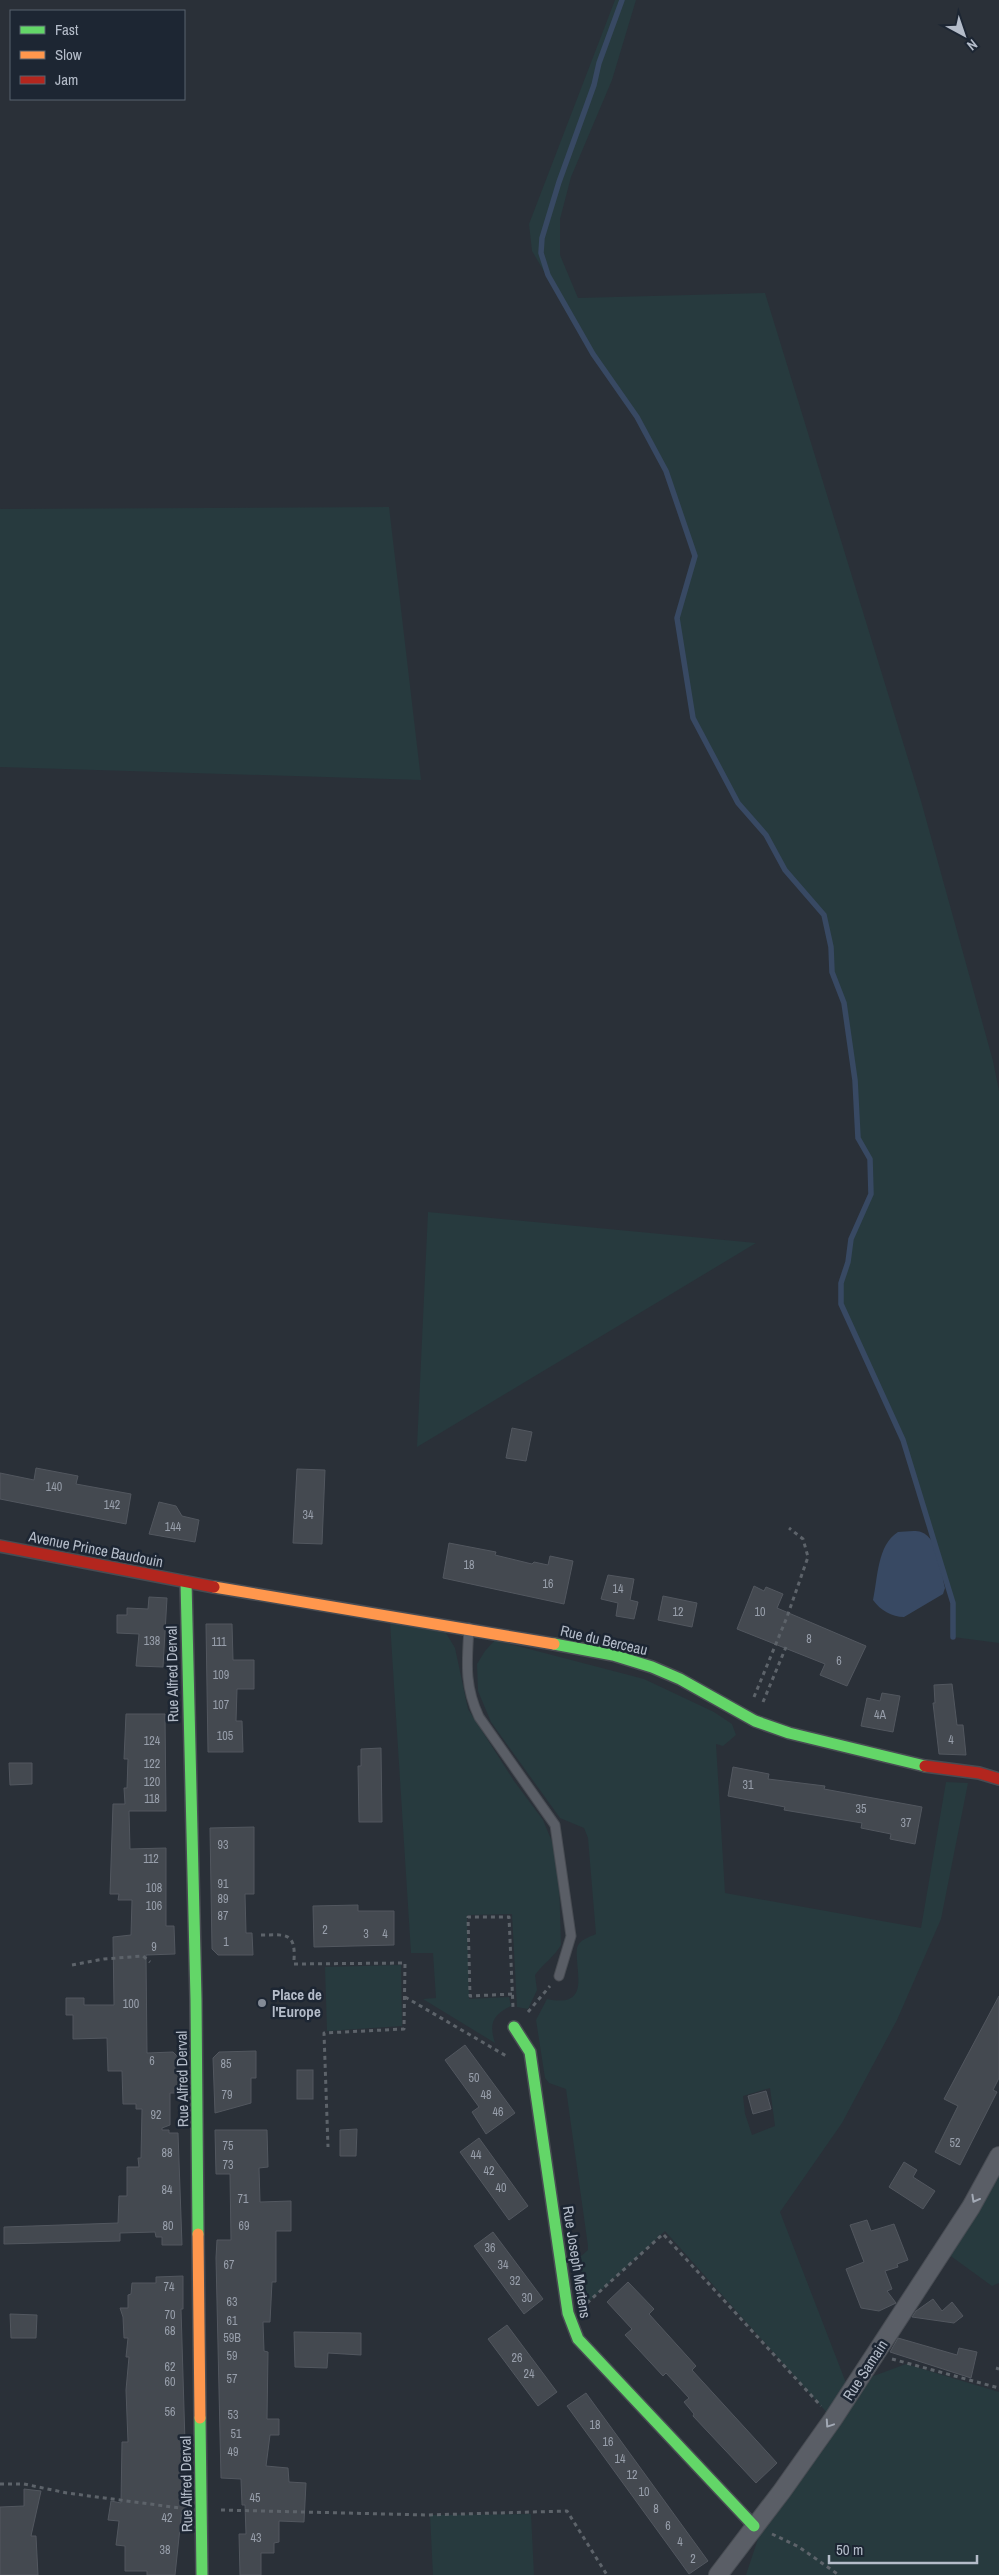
<svg xmlns="http://www.w3.org/2000/svg" width="999" height="2575" font-family="'Archivo Narrow',sans-serif">
<style>
.green{fill:#273a3e;fill-rule:evenodd}
.water{fill:#384963}
.lines{fill:none;stroke-linecap:round;stroke-linejoin:round}
.stream{stroke:#384963;stroke-width:5.5}
.building{fill:#444950;stroke:#52575f}
.lane-casing{stroke:#484c53;stroke-width:11}
.street-casing{stroke:#484c53;stroke-width:20}
.fast-casing{stroke:#484c53;stroke-width:14}
.slow-casing{stroke:#484c53;stroke-width:14}
.jam-casing{stroke:#484c53;stroke-width:14}
.path{stroke:#5d636a;stroke-width:3;stroke-dasharray:4 4;stroke-linecap:butt}
.lane{stroke:#5a5e66;stroke-width:9}
.street{stroke:#5a5e66;stroke-width:18}
.fast{stroke:#63d668;stroke-width:11}
.slow{stroke:#ff974d;stroke-width:11}
.jam{stroke:#b3261e;stroke-width:11}
.oneway{stroke:#a2a9b5}
.poi-dot{fill:#848b96;stroke:#1d2633;stroke-width:2}
.labels{text-anchor:middle;dominant-baseline:central;stroke-width:5;stroke-linejoin:round;paint-order:stroke}
.number-label{font-size:12px;fill:#989fab}
.street-label{font-size:15px;fill:#b4bcc9;stroke:#1d2633}
.poi-label{font-size:15px;font-weight:bold;fill:#b4bcc9;stroke:#1d2633;text-anchor:start}
</style>
<rect width="100%" height="100%" fill="#2a3038"/>
<!-- green -->
<g class="green">
<polygon points="615,0 636,0 612,80 571,177 560,219 560,255 578,298 765,293 921,801 993,1061 999,1091 999,1643 953,1637 953,1603 903,1440 841,1304 841,1283 848,1262 851,1239 871,1194 870,1159 858,1138 855,1080 844,1003 832,972 831,947 824,915 785,870 766,835 738,803 693,718 677,618 695,556 681,514 666,471 637,417 593,354 532,251 529,224"/>
<polygon points="389,507 421,780 0,767 0,509"/>
<polygon points="428,1212 756,1243 417,1447"/>
<path d="M390 1622 446 1633 455 1648 468 1709 514 1781 543 1820 555 1849 559 1879 561 1945C554 1957 543 1964 535 1975L537 1990 528 2009 517 2007 512 1914 467 1915 469 1999 509 1997 511 2006C492 2015 489 2024 495 2043L423 1999 436 1998 433 1953H411Z"/>
<path d="M495 1640 644 1679 714 1712 732 1724 736 1735 723 1746 716 1744 725 1893 921 1928 946 1782 968 1783 941 1919 897 2020 842 2123 780 2212 848 2388 829 2415 665 2231 580 2310 573 2263 588 2250V2246L566 2089 549 2083 545 2078 536 2020 547 1999C593 2009 574 1969 577 1948 579 1940 589 1937 596 1934L588 1838 584 1828 560 1818 491 1722 478 1691 477 1664 485 1651ZM770 2088 775 2126 752 2135 745 2114 743 2096Z"/>
<polygon points="401,1965 402,2026 327,2031 325,1967"/>
<polygon points="999,2173 999,2283 992,2286 948,2254"/>
<polygon points="906,2364 999,2392 999,2575 746,2575 759,2536 871,2377"/>
<polygon points="531,2514 534,2575 433,2575 430,2515"/>
</g>
<!-- water -->
<path class="water" d="M898 1532C904 1532 915 1530 921 1532 940 1539 941 1572 945 1588L943 1594 904 1617C892 1617 880 1610 873 1600 878 1578 877 1545 898 1532Z"/>
<g class="lines">
<!-- stream -->
<polyline class="stream" points="622,0 599,63 594,85 559,182 542,238 541,253 548,275 593,354 637,417 666,471 695,556 677,618 693,718 738,803 766,835 785,870 824,915 831,947 832,972 844,1003 855,1080 858,1138 870,1159 871,1194 851,1239 848,1262 841,1283 841,1304 903,1440 953,1603 953,1637"/>
</g>
<!-- building -->
<g class="building">
<polygon points="512,1428 532,1432 526,1461 506,1458"/>
<polygon points="36,1468 78,1476 76,1484 131,1494 126,1524 0,1499 0,1473 34,1480"/>
<polygon points="297,1469 325,1470 322,1544 293,1543"/>
<polygon points="159,1502 176,1506 182,1516 199,1520 195,1542 149,1534"/>
<polygon points="449,1543 496,1552 495,1555 532,1564 534,1562 548,1565 550,1556 573,1561 564,1604 443,1578"/>
<polygon points="608,1575 634,1579 630,1600 638,1602 634,1619 616,1616 618,1603 601,1599"/>
<polygon points="754,1586 764,1591 766,1587 783,1594 777,1608 866,1646 847,1686 820,1675 825,1664 737,1629"/>
<polygon points="663,1596 697,1603 692,1627 658,1620"/>
<polygon points="149,1597 167,1598 163,1667 136,1666 139,1634 117,1633 117,1615 127,1615 127,1608 148,1609"/>
<polygon points="206,1624 232,1624 233,1660 254,1660 254,1689 237,1689 236,1721 242,1721 243,1752 208,1752"/>
<polygon points="952,1684 957,1725 963,1725 966,1755 939,1754 933,1703 935,1703 934,1685"/>
<polygon points="882,1693 900,1696 893,1732 861,1726 867,1698 880,1701"/>
<polygon points="126,1714 165,1714 166,1811 129,1811 130,1849 166,1848 166,1926 174,1926 175,1954 146,1955 147,2053 173,2052 179,2058 179,2093 170,2093 170,2125 162,2128 162,2130 169,2130 169,2133 178,2133 182,2245 162,2245 162,2237 156,2237 155,2232 120,2233 120,2241 4,2244 4,2227 118,2223 119,2196 127,2196 127,2167 139,2167 138,2158 141,2158 142,2109 136,2109 136,2104 123,2104 122,2071 108,2071 107,2038 73,2039 73,2015 66,2015 66,1998 84,1998 84,2005 114,2005 113,1937 131,1935 132,1900 118,1900 119,1894 110,1894 113,1804 125,1804 124,1788 127,1788 128,1759 124,1759"/>
<polygon points="381,1748 382,1822 359,1822 358,1766 361,1766 361,1749"/>
<polygon points="9,1763 32,1763 32,1784 10,1785"/>
<polygon points="733,1767 769,1774 768,1779 825,1786 824,1789 922,1807 915,1844 890,1839 891,1834 861,1828 862,1823 784,1810 785,1807 728,1796"/>
<polygon points="254,1827 254,1894 245,1894 246,1933 252,1933 253,1955 218,1955 212,1949 210,1828"/>
<polygon points="358,1905 358,1911 394,1911 394,1945 314,1947 313,1906"/>
<polygon points="999,1996 999,2078 993,2090 997,2092 960,2165 935,2152 958,2106 944,2099"/>
<polygon points="465,2045 515,2113 486,2134 472,2112 479,2107 445,2060"/>
<polygon points="256,2051 256,2078 251,2078 251,2103 215,2113 213,2058 219,2052"/>
<rect x="297" y="2070" width="16" height="29"/>
<polygon points="766,2091 771,2109 753,2114 748,2096"/>
<polygon points="357,2129 356,2156 340,2156 340,2130"/>
<polygon points="215,2130 267,2130 268,2167 259,2168 260,2202 291,2201 291,2231 276,2231 276,2282 272,2282 270,2322 263,2322 264,2351 268,2352 267,2419 279,2419 279,2435 270,2435 266,2466 288,2468 289,2482 306,2483 304,2522 279,2521 279,2542 274,2543 274,2553 261,2553 261,2575 240,2575 239,2534 246,2534 245,2505 242,2505 241,2479 221,2478 216,2258 217,2240 231,2240 230,2174 216,2174"/>
<polygon points="479,2138 528,2206 509,2220 460,2152"/>
<polygon points="904,2162 917,2170 913,2177 935,2191 923,2209 889,2187"/>
<polygon points="867,2220 871,2231 894,2224 908,2260 897,2264 898,2267 885,2271 892,2289 887,2291 896,2303 879,2311 861,2308 846,2269 864,2262 850,2225"/>
<polygon points="493,2232 543,2299 524,2314 474,2246"/>
<polygon points="183,2276 183,2309 181,2309 187,2510 182,2509 175,2575 147,2575 147,2571 125,2571 125,2546 116,2545 119,2521 108,2520 111,2501 121,2503 122,2442 128,2442 126,2390 129,2357 126,2357 128,2338 124,2338 123,2317 120,2308 128,2308 128,2295 131,2294 132,2283 156,2283 156,2277"/>
<polygon points="628,2282 654,2309 649,2314 696,2366 692,2370 777,2463 756,2483 693,2416 694,2414 684,2402 689,2398 666,2373 663,2376 625,2335 632,2329 607,2302"/>
<polygon points="933,2299 942,2311 952,2302 963,2316 954,2323 912,2317 916,2311"/>
<polygon points="10,2314 37,2315 36,2338 11,2338"/>
<polygon points="507,2325 557,2392 538,2406 488,2339"/>
<polygon points="294,2332 361,2333 361,2355 328,2353 327,2368 295,2367"/>
<polygon points="898,2338 957,2355 959,2348 977,2352 971,2378 890,2352"/>
<polygon points="586,2393 708,2561 689,2574 567,2406"/>
<polygon points="24,2489 41,2491 31,2536 36,2536 38,2575 0,2575 0,2507 24,2506"/>
</g>
<g class="lines">
<!-- lane casing -->
<g class="lane-casing">
<path id="lane" d="M469 1628C467 1662 464 1685 479 1717L555 1825 571 1936 559 1976"/>
</g>
<!-- street casing -->
<g class="street-casing">
<polyline id="street" points="718,2575 782,2491 833,2419 971,2207 999,2156"/>
</g>
<!-- fast casing -->
<g class="fast-casing">
<g id="fast">
<polyline points="186,1582 196,1999 198,2234"/>
<polyline points="554,1644 613,1655 652,1667 680,1679 755,1721 789,1733 925,1766"/>
<polyline points="514,2027 530,2052 568,2313 578,2339 754,2526"/>
<polyline points="200,2418 202,2575"/>
</g>
</g>
<!-- slow casing -->
<g class="slow-casing">
<g id="slow">
<polyline points="214,1587 554,1644"/>
<polyline points="198,2234 200,2418"/>
</g>
</g>
<!-- jam casing -->
<g class="jam-casing">
<g id="jam">
<polyline points="0,1546 214,1587"/>
<polyline points="925,1766 979,1773 999,1779"/>
</g>
</g>
<!-- path -->
<g class="path">
<polyline points="754,1697 787,1617 808,1557 803,1539 789,1528"/>
<polyline points="763,1702 786,1647"/>
<path d="M261 1935C284 1935 296 1931 294 1960"/>
<polyline points="294,1964 405,1963 404,2029 324,2033 328,2147"/>
<polyline points="72,1965 104,1959 143,1956 150,1962"/>
<polyline points="512,1994 470,1996 468,1917 509,1917 513,2007"/>
<polyline points="405,1997 508,2057"/>
<polyline points="528,2012 550,1986"/>
<polyline points="587,2303 663,2234 821,2406"/>
<polyline points="892,2359 999,2388"/>
<polyline points="996,2368 999,2369"/>
<polyline points="0,2484 24,2484 67,2493 180,2508"/>
<polyline points="221,2510 427,2515 567,2511 607,2575"/>
<polyline points="772,2534 799,2547 839,2575"/>
</g>
<!-- lane -->
<use href="#lane" class="lane"/>
<!-- street -->
<use href="#street" class="street"/>
<!-- fast -->
<use href="#fast" class="fast"/>
<!-- slow -->
<use href="#slow" class="slow"/>
<!-- jam -->
<use href="#jam" class="jam"/>
</g>
<!-- one-way arrows -->
<defs><path id="oneway-chevron" d="M-2-3.5L2.5 0L-2 3.5" fill="none" stroke-width="1.6" stroke-linecap="round" stroke-linejoin="round" transform="scale(1.25)"/></defs>
<g class="oneway">
<use href="#oneway-chevron" transform="translate(975 2199) rotate(119)"/>
<use href="#oneway-chevron" transform="translate(829 2424) rotate(124)"/>
</g>
<!-- markers -->
<circle class="poi-dot" cx="262" cy="2003" r="5"/>
<g class="labels">
<!-- number labels -->
<g class="number-label">
<text x="54" y="1487">140</text>
<text x="112" y="1505">142</text>
<text x="308" y="1515">34</text>
<text x="173" y="1527">144</text>
<text x="469" y="1565">18</text>
<text x="548" y="1584">16</text>
<text x="618" y="1589">14</text>
<text x="678" y="1612">12</text>
<text x="760" y="1612">10</text>
<text x="809" y="1639">8</text>
<text x="152" y="1641">138</text>
<text x="219" y="1642">111</text>
<text x="839" y="1661">6</text>
<text x="221" y="1675">109</text>
<text x="221" y="1705">107</text>
<text x="880" y="1715">4A</text>
<text x="225" y="1736">105</text>
<text x="951" y="1740">4</text>
<text x="152" y="1741">124</text>
<text x="152" y="1764">122</text>
<text x="152" y="1782">120</text>
<text x="748" y="1785">31</text>
<text x="152" y="1799">118</text>
<text x="861" y="1809">35</text>
<text x="906" y="1823">37</text>
<text x="223" y="1845">93</text>
<text x="151" y="1859">112</text>
<text x="223" y="1884">91</text>
<text x="154" y="1888">108</text>
<text x="223" y="1899">89</text>
<text x="154" y="1906">106</text>
<text x="223" y="1916">87</text>
<text x="325" y="1930">2</text>
<text x="366" y="1934">3</text>
<text x="385" y="1934">4</text>
<text x="226" y="1942">1</text>
<text x="154" y="1947">9</text>
<text x="131" y="2004">100</text>
<text x="152" y="2061">6</text>
<text x="226" y="2064">85</text>
<text x="474" y="2078">50</text>
<text x="227" y="2095">79</text>
<text x="486" y="2095">48</text>
<text x="498" y="2112">46</text>
<text x="156" y="2115">92</text>
<text x="955" y="2143">52</text>
<text x="228" y="2146">75</text>
<text x="167" y="2153">88</text>
<text x="476" y="2155">44</text>
<text x="228" y="2165">73</text>
<text x="489" y="2171">42</text>
<text x="501" y="2188">40</text>
<text x="167" y="2190">84</text>
<text x="243" y="2199">71</text>
<text x="168" y="2226">80</text>
<text x="244" y="2226">69</text>
<text x="490" y="2248">36</text>
<text x="229" y="2265">67</text>
<text x="503" y="2265">34</text>
<text x="515" y="2281">32</text>
<text x="169" y="2287">74</text>
<text x="527" y="2298">30</text>
<text x="232" y="2302">63</text>
<text x="170" y="2315">70</text>
<text x="232" y="2321">61</text>
<text x="170" y="2331">68</text>
<text x="232" y="2338">59B</text>
<text x="232" y="2356">59</text>
<text x="517" y="2358">26</text>
<text x="170" y="2367">62</text>
<text x="529" y="2374">24</text>
<text x="232" y="2379">57</text>
<text x="170" y="2382">60</text>
<text x="170" y="2412">56</text>
<text x="233" y="2415">53</text>
<text x="595" y="2425">18</text>
<text x="236" y="2434">51</text>
<text x="608" y="2442">16</text>
<text x="233" y="2452">49</text>
<text x="620" y="2459">14</text>
<text x="632" y="2475">12</text>
<text x="644" y="2492">10</text>
<text x="255" y="2498">45</text>
<text x="656" y="2509">8</text>
<text x="167" y="2518">42</text>
<text x="668" y="2526">6</text>
<text x="256" y="2538">43</text>
<text x="680" y="2542">4</text>
<text x="165" y="2550">38</text>
<text x="693" y="2559">2</text>
</g>
<!-- street labels -->
<g class="street-label">
<text transform="translate(96 1549) rotate(11)">Avenue Prince Baudouin</text>
<text transform="translate(604 1640) rotate(13)">Rue du Berceau</text>
<text transform="translate(172 1674) rotate(-91)">Rue Alfred Derval</text>
<text transform="translate(182 2079) rotate(-91)">Rue Alfred Derval</text>
<text transform="translate(577 2262) rotate(81)">Rue Joseph Mertens</text>
<text transform="translate(865 2370) rotate(-57)">Rue Samain</text>
<text transform="translate(186 2484) rotate(-91)">Rue Alfred Derval</text>
</g>
<!-- poi labels -->
<g class="poi-label">
<text x="272" y="1994">Place de<tspan x="272" dy="17">l'Europe</tspan></text>
</g>
</g>
<!-- legend -->
<rect x="10" y="10" width="175" height="90" fill="#1d2633" stroke="#59626f"/>
<rect x="20" y="26" width="25" height="8" fill="#63d668" stroke="#59626f"/>
<text x="55" y="35" font-size="15" fill="#b4bcc9">Fast</text>
<rect x="20" y="51" width="25" height="8" fill="#ff974d" stroke="#59626f"/>
<text x="55" y="60" font-size="15" fill="#b4bcc9">Slow</text>
<rect x="20" y="76" width="25" height="8" fill="#b3261e" stroke="#59626f"/>
<text x="55" y="85" font-size="15" fill="#b4bcc9">Jam</text>
<!-- north arrow -->
<g transform="translate(964 35) rotate(140)" stroke="#1d2633" stroke-width="4" paint-order="stroke">
<path d="M0-4L9 19L0 12L-9 19Z" fill="#b4bcc9"/>
<text y="-8" font-size="14" font-weight="bold" text-anchor="middle" fill="#b4bcc9">N</text>
</g>
<!-- scale -->
<path d="M829 2555v8h148v-8" fill="none" stroke="#b4bcc9" stroke-width="2.5"/>
<text x="836" y="2555" font-size="15" fill="#b4bcc9" stroke="#1d2633" stroke-width="4" paint-order="stroke">50 m</text>
</svg>
